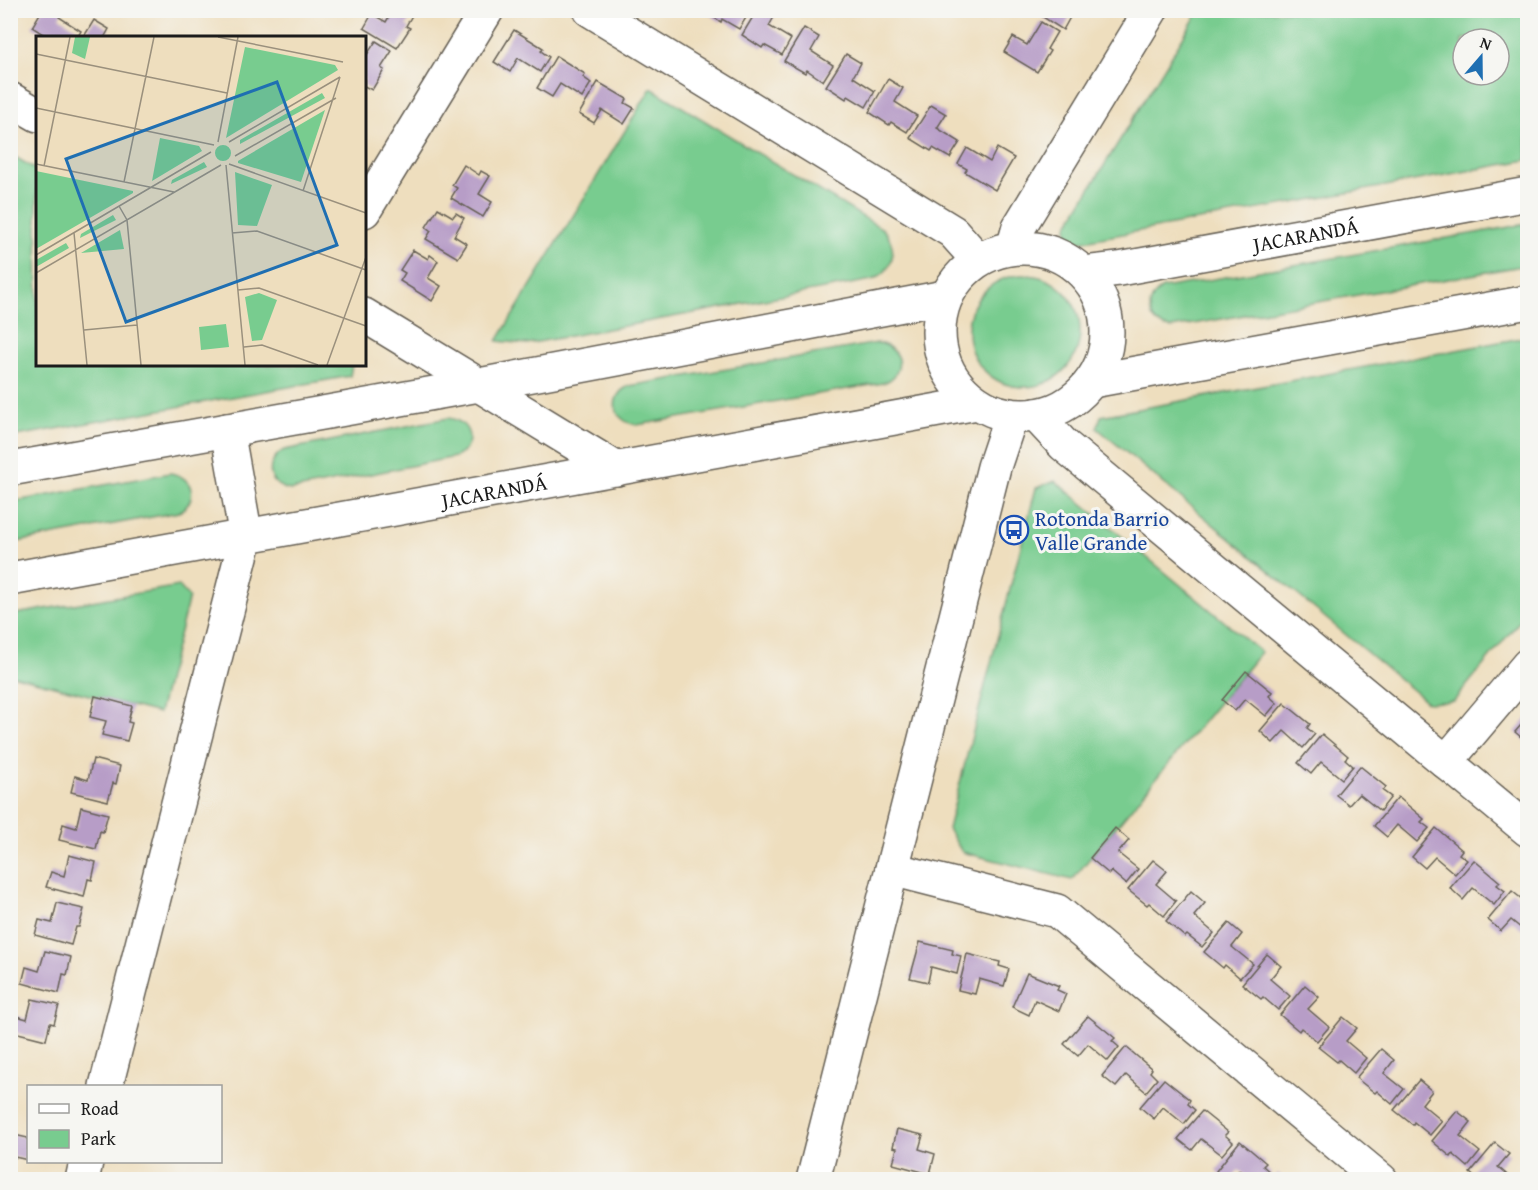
<svg xmlns="http://www.w3.org/2000/svg" width="1538" height="1190" font-family="'Gentium Book Plus',serif">
<style>
.green{fill:#78cc8f;stroke:#4a7456;stroke-width:1.5;fill-rule:evenodd}
.building{fill:#b79dc7}
.lines{fill:none;stroke-linecap:round;stroke-linejoin:round}
.street-casing{stroke:#666055;stroke-width:36}
.street{stroke:#fff;stroke-width:33}
.labels{text-anchor:middle;dominant-baseline:central;stroke-width:6;stroke-linejoin:round;paint-order:stroke}
.street-label{font-size:21px;fill:#1c1c1c;stroke:#f6f6f2}
.transit-label{font-size:21px;fill:#164399;stroke:#f6f6f2;text-anchor:start}
.inset-road{fill:none;stroke:#9a907d;stroke-width:1.5}
.view{fill:#1f6fb2;fill-opacity:0.15;stroke:#1f6fb2;stroke-width:3}
.inset-edge{fill:none;stroke:#1c1c1c;stroke-width:3}
</style>
<rect width="100%" height="100%" fill="#f6f6f2"/>
<filter id="ink" filterUnits="userSpaceOnUse"><feTurbulence type="fractalNoise" baseFrequency=".0167" numOctaves="2"/><feDisplacementMap in="SourceGraphic" scale="12" xChannelSelector="R" yChannelSelector="G"/><feConvolveMatrix kernelMatrix="1 2 1 2 8 2 1 2 1" color-interpolation-filters="sRGB"/></filter>
<filter id="wash" filterUnits="userSpaceOnUse"><feTurbulence type="fractalNoise" baseFrequency=".008" numOctaves="4" result="noise"/><feDisplacementMap in="SourceGraphic" scale="24" xChannelSelector="R" yChannelSelector="G"/><feGaussianBlur stdDeviation="1.35" result="paint"/><feColorMatrix in="noise" values="0 0 0 0 0 0 0 0 0 0 0 0 0 0 0 0 0 1.4 0 .05"/><feComposite in="paint" operator="in"/></filter>
<g filter="url(#wash)">
<rect width="100%" height="100%" fill="#eedebe"/>
<!-- green -->
<g class="green">
<path d="M1199 11H1527V160L1079 242 1072 241 1067 234V226ZM1463 39H1499V75H1463Z"/>
<path d="M651 88 883 229C899 248 895 270 872 280L527 344 497 341Z"/>
<polygon points="10,154 37,170 38,364 352,365 350,376 11,437"/>
<path d="M1527 224V265L1171 328C1148 326 1142 299 1163 288Z"/>
<circle cx="1024" cy="331" r="56"/>
<polygon points="1527,337 1527,612 1454,701 1428,703 1097,428 1101,416"/>
<path d="M877 343C902 346 907 375 883 383L637 425C613 422 607 396 629 386Z"/>
<path d="M448 418C472 421 477 447 455 457L292 490C267 488 263 462 284 450Z"/>
<path d="M170 473C193 476 200 500 179 512L11 543V502Z"/>
<polygon points="1055,481 1261,652 1072,880 962,852 948,829 1036,488"/>
<polygon points="179,586 189,597 159,713 11,675 10,615"/>
</g>
<g id="blocks">
<!-- building -->
<g class="building">
<polygon points="42,10 63,10 59,17 81,31 77,38 49,38 32,27"/>
<polygon points="393,10 415,10 406,26 410,28 397,48 364,28 372,14 386,22"/>
<polygon points="702,10 745,10 749,13 739,29 722,19 721,22"/>
<polygon points="757,10 778,10 769,26 791,39 782,55 764,45 762,48 742,35"/>
<polygon points="1032,10 1074,10 1063,30"/>
<polygon points="94,20 109,29 104,38 83,38"/>
<polygon points="1041,22 1057,32 1047,49 1050,51 1037,72 1004,52 1013,37 1027,45"/>
<polygon points="804,28 819,37 811,51 833,65 823,81 807,70 805,73 784,61"/>
<polygon points="514,30 543,48 541,51 549,57 540,72 518,58 510,72 494,62"/>
<polygon points="376,41 392,51 381,68 384,70 372,90 364,86 364,59"/>
<polygon points="846,54 861,63 853,77 875,91 866,107 848,96 846,99 826,86"/>
<polygon points="556,56 585,74 583,77 591,83 582,98 560,84 552,97 537,88"/>
<polygon points="888,79 903,88 895,102 917,116 907,132 891,122 889,125 869,112"/>
<polygon points="598,82 627,99 625,103 634,108 624,124 602,110 594,123 579,114"/>
<polygon points="931,105 946,114 937,128 960,142 950,158 933,148 931,151 910,138"/>
<polygon points="967,148 990,162 997,148 1014,158 995,190 965,172 967,169 958,164"/>
<polygon points="464,165 479,175 481,171 490,176 479,194 492,202 483,217 451,198 457,188 452,185"/>
<polygon points="438,208 453,217 456,213 464,218 454,236 467,244 458,258 426,239 431,231 426,227"/>
<polygon points="413,250 428,259 430,255 438,261 428,278 441,286 432,301 400,281 405,273 400,270"/>
<polygon points="1246,671 1272,692 1269,696 1277,703 1266,716 1245,699 1235,711 1222,700"/>
<polygon points="95,696 132,706 128,722 132,723 127,741 102,735 106,721 90,717"/>
<polygon points="1284,703 1310,724 1307,728 1315,734 1303,748 1284,731 1273,743 1260,731"/>
<polygon points="1528,717 1528,743 1515,732"/>
<polygon points="1322,734 1348,756 1345,759 1353,766 1342,779 1321,762 1311,774 1298,763"/>
<polygon points="93,759 120,766 116,784 113,783 108,801 71,792 75,776 88,780"/>
<polygon points="1360,766 1386,787 1383,791 1391,797 1380,811 1359,794 1349,805 1336,795"/>
<polygon points="1398,797 1424,819 1421,822 1429,828 1417,842 1397,825 1387,837 1374,826"/>
<polygon points="81,807 108,814 103,832 100,831 96,849 59,840 63,824 76,828"/>
<polygon points="1115,828 1129,840 1118,853 1138,869 1126,884 1111,871 1109,874 1090,858"/>
<polygon points="1436,828 1462,850 1459,854 1467,860 1455,874 1435,857 1425,868 1412,857"/>
<polygon points="69,855 96,862 92,880 88,879 84,897 46,887 51,872 64,876"/>
<polygon points="1153,860 1167,871 1156,884 1176,901 1164,916 1149,903 1147,905 1128,890"/>
<polygon points="1474,860 1500,882 1497,885 1505,891 1494,905 1473,888 1463,900 1450,888"/>
<polygon points="1191,891 1205,903 1194,916 1214,933 1202,947 1187,935 1185,937 1166,921"/>
<polygon points="1512,891 1528,904 1528,934 1511,920 1501,931 1488,920"/>
<polygon points="57,903 84,909 79,927 76,927 71,945 35,935 39,920 52,923"/>
<polygon points="1229,923 1242,934 1232,947 1253,964 1240,978 1225,965 1223,968 1204,952"/>
<polygon points="920,942 953,950 952,954 961,956 957,974 931,967 928,982 910,978"/>
<polygon points="45,951 71,957 67,975 63,974 59,993 22,983 26,967 39,971"/>
<polygon points="967,954 1000,962 999,966 1009,969 1004,986 979,979 975,994 958,990"/>
<polygon points="1267,954 1281,966 1270,979 1290,996 1278,1010 1263,997 1261,999 1242,984"/>
<polygon points="1027,973 1059,986 1057,990 1066,994 1059,1011 1035,1000 1029,1015 1012,1007"/>
<polygon points="1305,985 1319,997 1308,1009 1329,1027 1317,1041 1301,1028 1299,1031 1280,1015"/>
<polygon points="32,999 59,1005 54,1024 50,1023 46,1040 10,1031 13,1015 27,1019"/>
<polygon points="1088,1016 1115,1038 1112,1041 1119,1047 1108,1061 1088,1044 1078,1056 1064,1044"/>
<polygon points="1343,1017 1357,1028 1346,1041 1366,1058 1354,1073 1339,1060 1337,1062 1318,1047"/>
<polygon points="1126,1047 1152,1069 1150,1072 1157,1079 1146,1092 1126,1075 1116,1087 1102,1076"/>
<polygon points="1381,1049 1394,1060 1384,1073 1404,1089 1392,1104 1377,1091 1375,1093 1356,1078"/>
<polygon points="1164,1079 1190,1100 1188,1104 1195,1110 1184,1124 1163,1107 1154,1119 1140,1107"/>
<polygon points="1419,1080 1432,1091 1422,1104 1442,1121 1430,1135 1414,1122 1413,1125 1394,1110"/>
<polygon points="1202,1111 1228,1132 1225,1135 1233,1142 1222,1155 1201,1139 1192,1150 1178,1139"/>
<polygon points="1457,1111 1471,1122 1460,1136 1480,1152 1468,1167 1453,1154 1451,1157 1432,1141"/>
<polygon points="897,1129 923,1135 919,1149 935,1154 930,1174 893,1164 897,1148 893,1147"/>
<polygon points="10,1134 28,1138 28,1160 10,1156"/>
<polygon points="1240,1141 1266,1163 1263,1166 1271,1173 1266,1180 1251,1180 1239,1170 1231,1180 1226,1180 1216,1171"/>
<polygon points="1495,1143 1509,1154 1498,1167 1513,1180 1478,1180 1470,1173"/>
<polygon points="1278,1173 1286,1180 1273,1180"/>
</g>
</g>
</g>
<g filter="url(#ink)">
<use href="#blocks" fill-opacity="0" stroke="#666055" stroke-width="1.5"/>
<g class="lines">
<!-- street casing -->
<g class="street-casing">
<g id="street">
<polyline points="590,10 953,232 978,260"/>
<polyline points="10,99 38,115"/>
<polyline points="364,211 487,10"/>
<circle cx="1023" cy="332" r="84"/>
<polyline points="1013,248 1019,227 1151,10"/>
<path id="s1" d="M1084 273 1119 269 1528 194"/>
<polyline points="364,315 617,469"/>
<polyline points="1092,381 1528,302"/>
<polyline points="1036,415 1064,445 1528,830"/>
<polyline points="10,469 479,385 945,297"/>
<path id="s2" d="M10 579 977 403"/>
<polyline points="1446,762 1528,665"/>
<polyline points="892,869 1057,911 1381,1180"/>
<polyline points="106,1086 246,537 227,430"/>
<polyline points="82,1180 86,1162"/>
<polyline points="813,1180 994,467 1011,416"/>
</g>
</g>
<!-- street -->
<use href="#street" class="street"/>
</g>
</g>
<!-- icons -->
<defs>
<g id="bus-ring" transform="scale(1.5)"><circle r="9.5" fill="#f6f6f2" stroke="#1a4fb4" stroke-width="1.5"/><path d="M-5-6H5V4H4V6H2V4H-2V6H-4V4H-5ZM-3.5-4V0h7V-4ZM-3.5 1.2v1.5H-2V1.2ZM2 1.2v1.5H3.5V1.2Z" fill="#1a4fb4"/></g>
</defs>
<g fill-rule="evenodd">
<use href="#bus-ring" x="1014" y="530"/>
</g>
<g class="labels">
<!-- street labels -->
<g class="street-label">
<text stroke="none"><textPath href="#s1" startOffset="225">JACARANDÁ</textPath></text>
<text stroke="none"><textPath href="#s2" startOffset="492">JACARANDÁ</textPath></text>
</g>
<!-- transit labels -->
<g class="transit-label">
<text x="1035" y="518">Rotonda Barrio<tspan x="1035" dy="24">Valle Grande</tspan></text>
</g>
</g>
<!-- overview -->
<g transform="translate(36 36)">
<rect width="330" height="330" fill="#eedebe"/>
<path d="M39 1H54L49 23 36 17ZM209 11 299 29 302 34 190 102ZM286 57 289 62 204 108V104ZM289 74 265 146 202 127V125ZM124 102 163 110 166 115 116 145ZM179 117a8 8 0 1 1 16 0a8 8 0 1 1-16 0ZM168 126 171 131 135 148 136 144ZM0 135 97 155V157L0 213ZM199 136 236 149 221 190 202 189ZM77 179 80 184 44 202 45 198ZM84 194 88 213 45 217ZM30 207 33 212 0 231V224ZM223 257 241 264 226 304 216 305 209 261ZM190 288 193 311 165 314 163 291Z" fill="#78cc8f"/>
<path class="inset-road" d="M182 1 307 26M0 18 191 57M0 72 178 109M182 106 202 1M193 106 304 41M199 120 300 62M0 128 138 156M193 128 330 177M190 129 209 329M8 130 34 1M88 146 118 1M267 155 304 41M83 170 91 184 105 329M38 197 51 329M196 197 221 195 330 234M0 219 175 116M0 237 185 129M202 254 223 252 330 290M48 294 101 289M208 311 226 309 282 329M291 329 330 221"/>
<path class="view" d="M241 46 301 209 90 286 30 123Z"/>
<rect width="330" height="330" class="inset-edge"/>
</g>
<!-- margin -->
<rect width="1538" height="1190" fill="none" stroke="#f6f6f2" stroke-width="36"/>
<!-- legend -->
<rect x="27" y="1085" width="195" height="78" fill="#f6f6f2" stroke="#9f9f9c" stroke-width="1.5"/>
<rect x="39" y="1104" width="30" height="9" fill="#ffffff" stroke="#9f9f9c" stroke-width="1.5"/>
<text x="81" y="1115" font-size="18" fill="#1c1c1c">Road</text>
<rect x="39" y="1130" width="30" height="18" fill="#78cc8f" stroke="#9f9f9c" stroke-width="1.5"/>
<text x="81" y="1145" font-size="18" fill="#1c1c1c">Park</text>
<!-- north arrow -->
<g transform="translate(1481 57) rotate(20)"><circle r="28" fill="#f6f6f2" stroke="#9f9f9c" stroke-width="1.5"/>
<path d="M0-4.5L10 22L0 15L-10 22Z" fill="#1f6fb2"/>
<text y="-9" font-size="16" font-weight="bold" text-anchor="middle" fill="#1c1c1c">N</text>
</g>
</svg>
